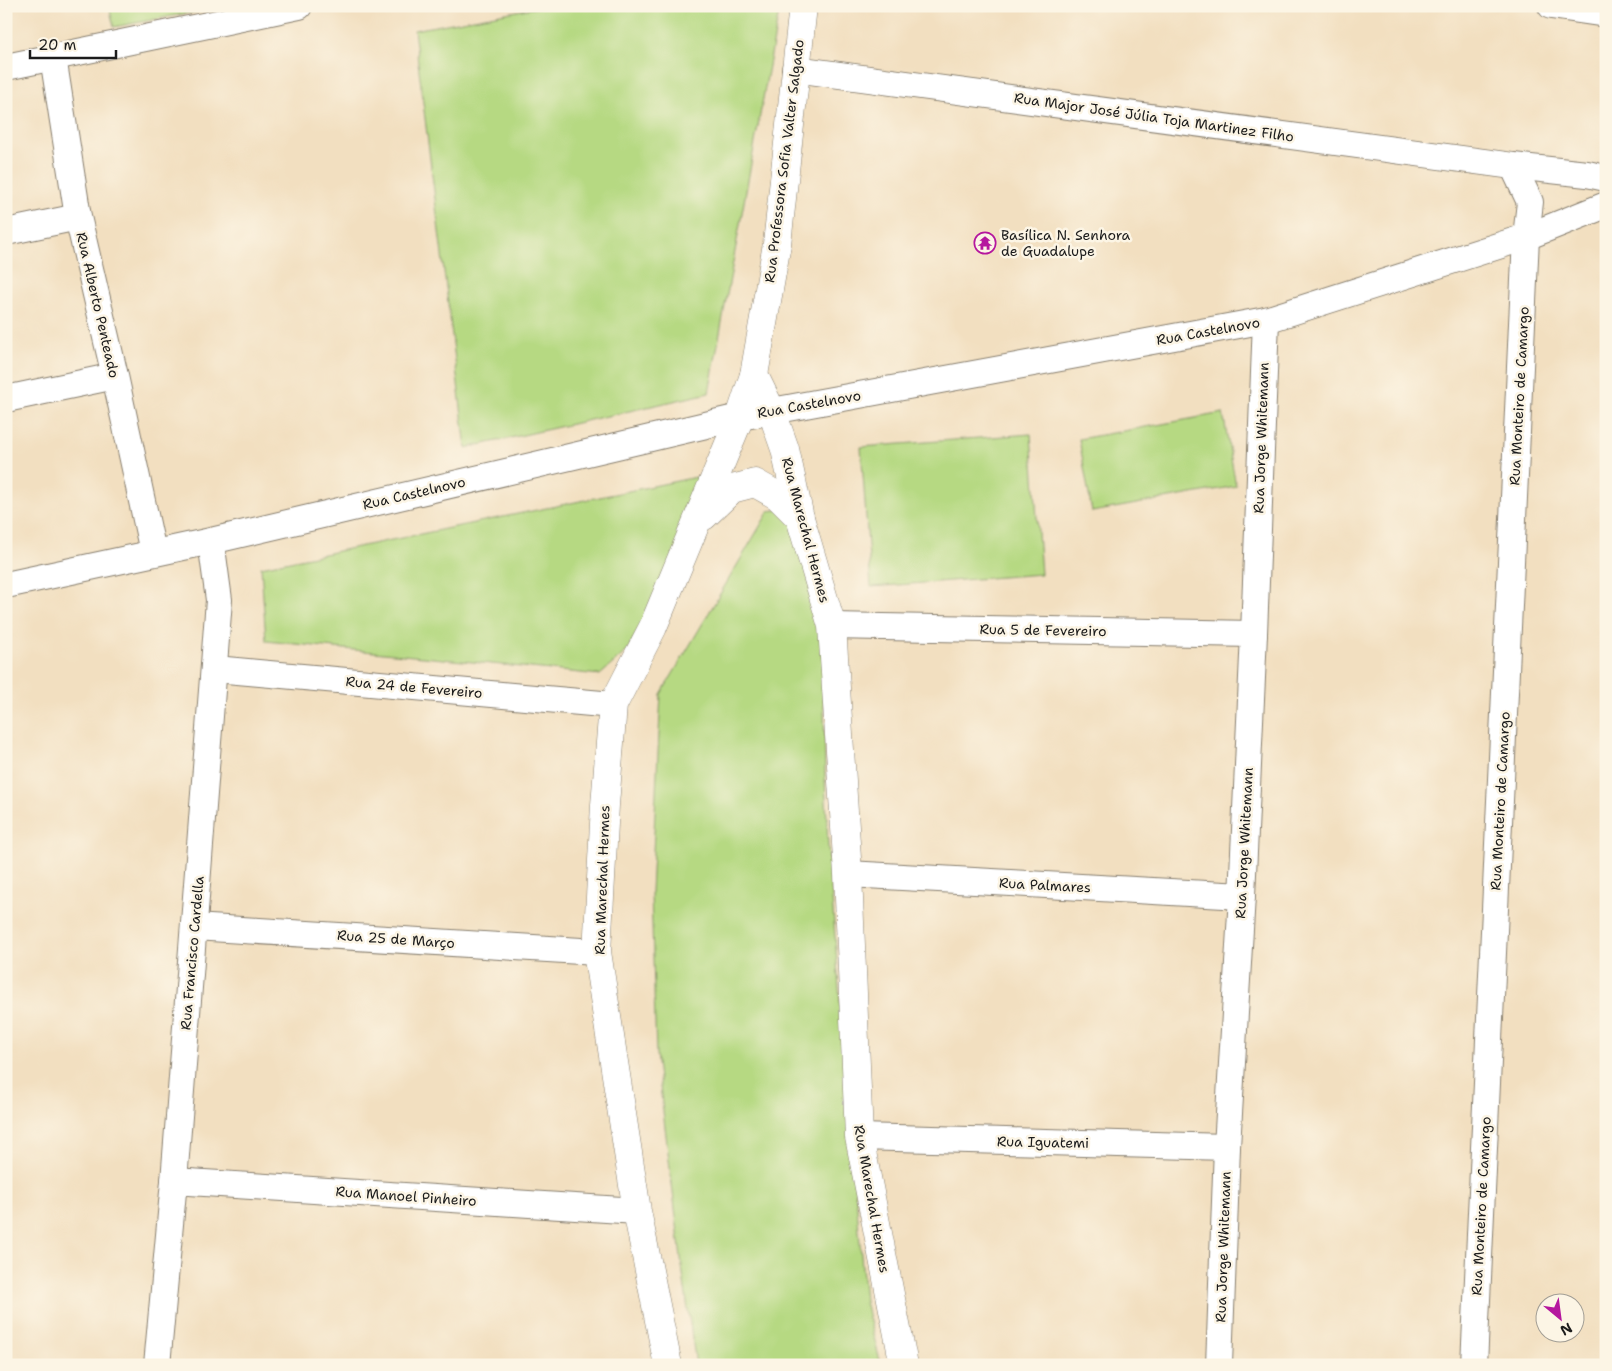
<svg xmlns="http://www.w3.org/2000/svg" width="1612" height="1371" font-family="'Shantell Sans',sans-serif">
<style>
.green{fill:#b6d982;stroke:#697a4f}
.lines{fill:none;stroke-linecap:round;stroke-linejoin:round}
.minor-casing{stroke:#877e6e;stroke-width:28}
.tertiary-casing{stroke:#877e6e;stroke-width:29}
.minor{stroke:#fff;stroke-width:26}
.tertiary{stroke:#fff;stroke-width:28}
.labels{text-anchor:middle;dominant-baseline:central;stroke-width:5;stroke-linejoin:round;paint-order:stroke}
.street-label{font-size:14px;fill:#1c1c1c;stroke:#fcf5e5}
.poi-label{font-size:14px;fill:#1c1c1c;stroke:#fcf5e5;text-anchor:start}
</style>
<rect width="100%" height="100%" fill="#fcf5e5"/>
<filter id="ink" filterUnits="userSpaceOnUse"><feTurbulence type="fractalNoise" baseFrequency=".02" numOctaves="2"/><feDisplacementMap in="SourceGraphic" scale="10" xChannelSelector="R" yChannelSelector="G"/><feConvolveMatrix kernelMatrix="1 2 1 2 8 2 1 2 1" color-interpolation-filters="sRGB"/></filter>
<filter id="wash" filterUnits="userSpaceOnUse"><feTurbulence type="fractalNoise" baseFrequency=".0096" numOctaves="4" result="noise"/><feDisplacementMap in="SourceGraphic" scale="20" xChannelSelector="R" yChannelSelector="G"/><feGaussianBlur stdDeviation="1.12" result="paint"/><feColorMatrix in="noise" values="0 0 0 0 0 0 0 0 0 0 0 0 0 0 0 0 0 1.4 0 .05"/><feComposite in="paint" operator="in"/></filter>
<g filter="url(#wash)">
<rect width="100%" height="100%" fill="#f2dfc0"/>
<!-- green -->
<g class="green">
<polygon points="109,6 227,6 114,27"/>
<polygon points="544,6 780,6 709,393 466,448 414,30"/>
<polygon points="1223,413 1236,486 1092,512 1079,439"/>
<polygon points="1031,434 1041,574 871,587 861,447"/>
<polygon points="716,473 628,650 600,675 266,641 261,567"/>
<polygon points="789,508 823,627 825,777 828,846 845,1065 865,1302 881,1365 696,1365 684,1282 656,1054 651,892 661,694 769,511"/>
</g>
</g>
<g filter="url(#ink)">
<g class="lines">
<!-- minor casing -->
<g class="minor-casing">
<g id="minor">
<polyline points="1551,6 1606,14"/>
<polyline points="53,57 78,217 115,376 153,552"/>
<polyline points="6,67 299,6"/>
<polyline points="795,69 1513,166 1587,174 1606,178"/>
<polyline points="6,232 78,217"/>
<polyline points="6,399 115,376"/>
<polyline points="6,585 211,541 740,417 1266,320 1526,237 1606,205"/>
<polyline points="832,626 1254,634"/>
<polyline points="215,669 613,705"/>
<polyline points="848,874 1242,896"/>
<polyline points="194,927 597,952"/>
<polyline points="859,1137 1227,1147"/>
<polyline points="174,1181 637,1211"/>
<polyline points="157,1365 174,1181 219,600 211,541"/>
<polyline points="1219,1365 1227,1147 1242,896 1254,634 1266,320"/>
<polyline points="1474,1365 1526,237 1530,202 1513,166"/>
</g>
</g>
<!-- tertiary casing -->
<g class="tertiary-casing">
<g id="tertiary">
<polyline points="754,375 772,412 785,449 800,518 832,626 848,874 859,1137 904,1365"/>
<polyline points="704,516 732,489 755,483 778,496 800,518"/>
<polyline points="668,1365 637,1211 597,952 605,805 613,705 653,627 740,417 754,375 777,244 803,6"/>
</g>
</g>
<!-- minor -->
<use href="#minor" class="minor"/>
<!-- tertiary -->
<use href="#tertiary" class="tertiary"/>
</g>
</g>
<!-- icons -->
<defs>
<g id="temple-ring" transform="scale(1.125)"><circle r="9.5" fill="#fcf5e5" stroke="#b5179e" stroke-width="1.5"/><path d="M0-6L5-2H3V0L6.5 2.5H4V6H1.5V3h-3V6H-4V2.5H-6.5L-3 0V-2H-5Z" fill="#b5179e"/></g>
</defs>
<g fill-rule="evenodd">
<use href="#temple-ring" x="985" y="243"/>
</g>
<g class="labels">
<!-- street labels -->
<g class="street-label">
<text transform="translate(1154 117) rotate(8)">Rua Major José Júlia Toja Martinez Filho</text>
<text transform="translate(784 161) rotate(-83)">Rua Professora Sofia Valter Salgado</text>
<text transform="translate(98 305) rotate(77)">Rua Alberto Penteado</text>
<text transform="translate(1208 331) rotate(-10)">Rua Castelnovo</text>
<text transform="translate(1519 396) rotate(-87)">Rua Monteiro de Camargo</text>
<text transform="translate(809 404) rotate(-10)">Rua Castelnovo</text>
<text transform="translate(1261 438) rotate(-88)">Rua Jorge Whitemann</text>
<text transform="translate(414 493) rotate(-13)">Rua Castelnovo</text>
<text transform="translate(806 530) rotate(75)">Rua Marechal Hermes</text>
<text transform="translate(1043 630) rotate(1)">Rua 5 de Fevereiro</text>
<text transform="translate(414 687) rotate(5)">Rua 24 de Fevereiro</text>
<text transform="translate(1500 801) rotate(-87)">Rua Monteiro de Camargo</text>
<text transform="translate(1244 843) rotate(-87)">Rua Jorge Whitemann</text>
<text transform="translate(602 880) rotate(-88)">Rua Marechal Hermes</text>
<text transform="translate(1045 885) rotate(3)">Rua Palmares</text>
<text transform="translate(396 939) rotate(4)">Rua 25 de Março</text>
<text transform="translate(192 953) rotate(-85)">Rua Francisco Cardella</text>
<text transform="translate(1043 1142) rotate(1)">Rua Iguatemi</text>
<text transform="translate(406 1196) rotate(4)">Rua Manoel Pinheiro</text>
<text transform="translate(872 1199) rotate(80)">Rua Marechal Hermes</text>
<text transform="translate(1481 1206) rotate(-87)">Rua Monteiro de Camargo</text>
<text transform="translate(1223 1247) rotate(-88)">Rua Jorge Whitemann</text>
</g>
<!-- poi labels -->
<g class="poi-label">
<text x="1001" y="235">Basílica N. Senhora<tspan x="1001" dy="16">de Guadalupe</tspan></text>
</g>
</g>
<!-- margin -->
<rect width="1612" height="1371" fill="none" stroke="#fcf5e5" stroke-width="25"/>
<!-- north arrow -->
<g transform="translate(1560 1318) rotate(151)"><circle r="24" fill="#fcf5e5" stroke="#a29e95"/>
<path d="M0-4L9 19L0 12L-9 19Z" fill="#b5179e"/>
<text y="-8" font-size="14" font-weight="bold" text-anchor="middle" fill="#1c1c1c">N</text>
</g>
<!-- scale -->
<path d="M30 50v8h86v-8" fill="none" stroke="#1c1c1c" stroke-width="2.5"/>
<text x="38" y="50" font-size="15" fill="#1c1c1c" stroke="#fcf5e5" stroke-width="4" paint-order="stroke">20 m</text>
</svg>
